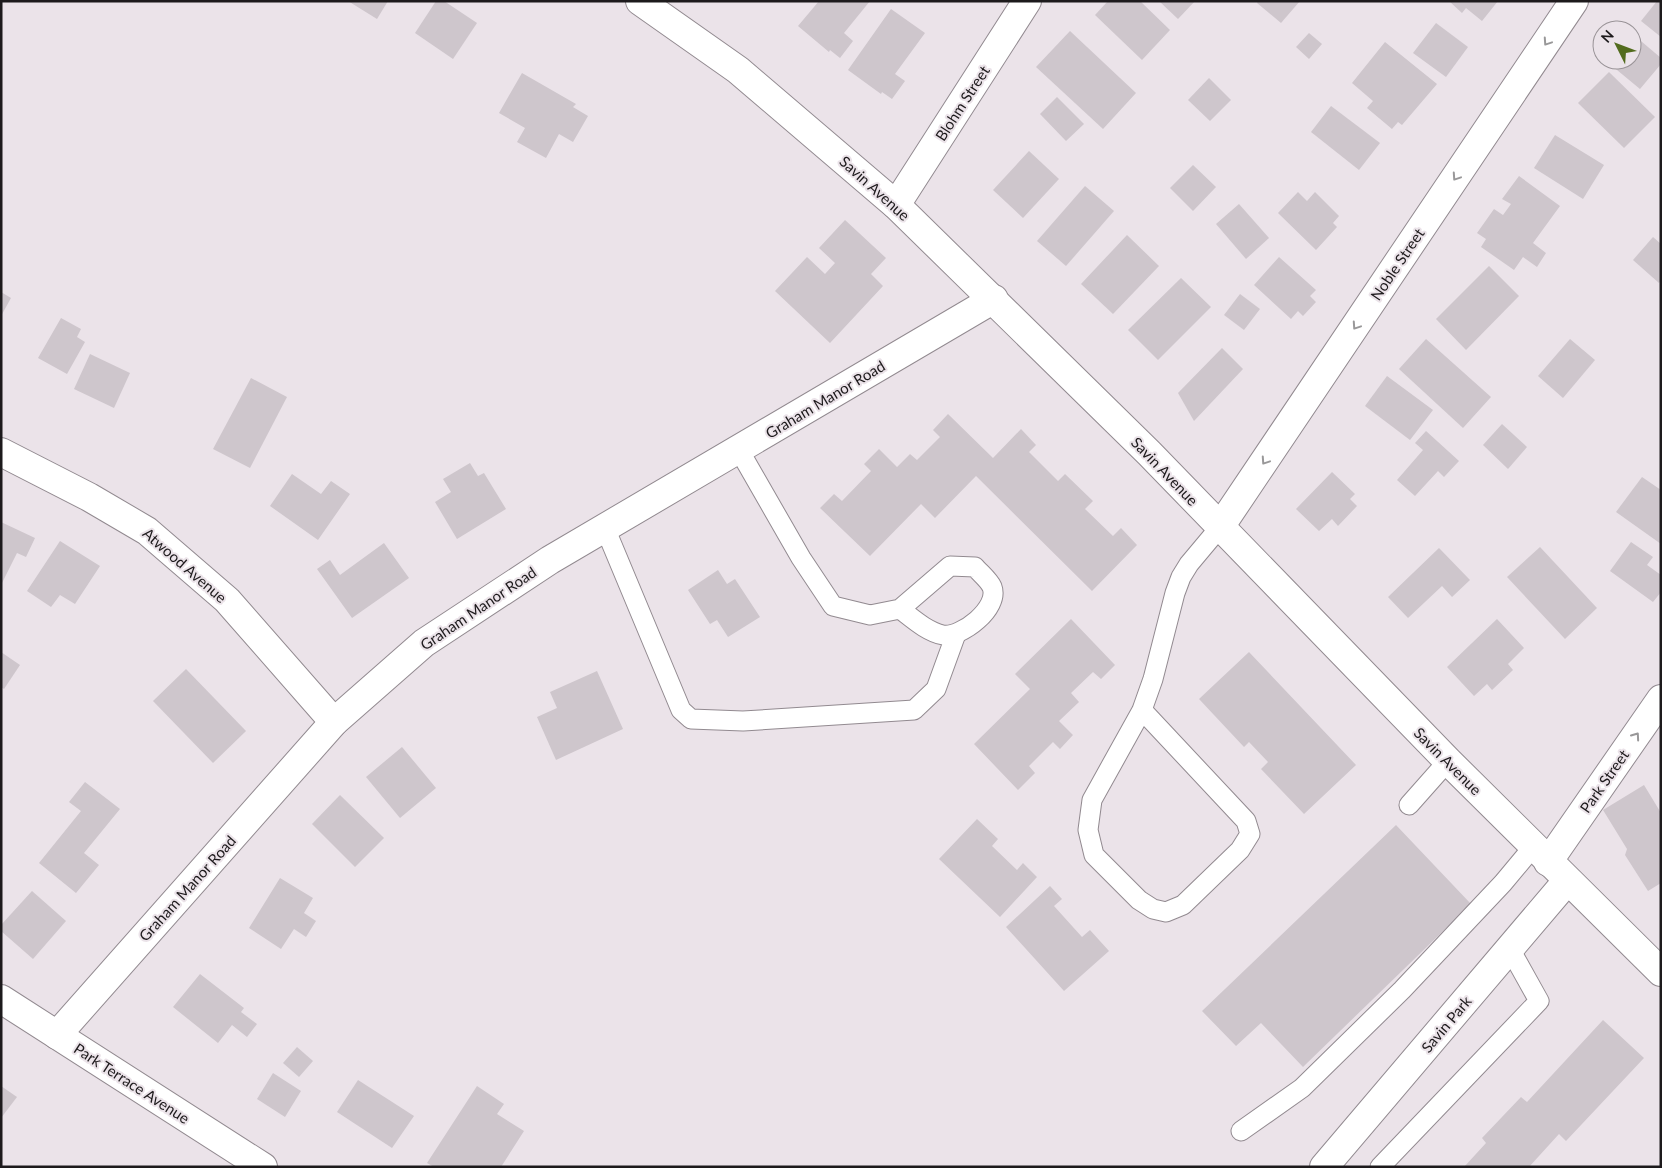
<svg xmlns="http://www.w3.org/2000/svg" width="1662" height="1168" font-family="Lato,sans-serif">
<style>
.building{fill:#cec6cc}
.lines{fill:none;stroke-linecap:round;stroke-linejoin:round}
.lane-casing{stroke:#928a90;stroke-width:21}
.street-casing{stroke:#928a90;stroke-width:30}
.lane{stroke:#fff;stroke-width:19}
.street{stroke:#fff;stroke-width:28}
.oneway{stroke:#999899}
.labels{text-anchor:middle;dominant-baseline:central;stroke-width:4;stroke-linejoin:round;paint-order:stroke}
.street-label{font-size:15px;fill:#1d1a1c;stroke:#ebe3e9}
</style>
<rect width="100%" height="100%" fill="#ebe3e9"/>
<!-- building -->
<g class="building">
<polygon points="348,1 388,1 377,19"/>
<polygon points="436,1 444,1 477,23 453,59 415,33"/>
<polygon points="819,1 870,1 844,33 853,41 840,58 830,50 829,52 798,26"/>
<polygon points="1108,1 1140,1 1170,30 1142,60 1095,15"/>
<polygon points="1159,1 1195,1 1178,19"/>
<polygon points="1258,1 1300,1 1281,23 1257,3"/>
<polygon points="1449,1 1498,1 1482,21 1466,8 1462,13"/>
<polygon points="1657,1 1661,1 1661,37 1641,21"/>
<polygon points="891,9 925,33 895,74 905,81 892,99 882,92 881,94 848,70"/>
<polygon points="1436,23 1468,47 1446,77 1413,53"/>
<polygon points="1070,31 1136,93 1103,129 1036,67"/>
<polygon points="1309,33 1322,44 1309,59 1296,47"/>
<polygon points="1635,36 1661,58 1661,64 1640,89 1611,65 1615,60 1632,60 1632,39"/>
<polygon points="1385,42 1437,84 1402,125 1398,122 1392,129 1367,108 1373,101 1352,83"/>
<polygon points="1609,72 1655,117 1624,148 1578,103"/>
<polygon points="522,73 576,104 573,107 588,116 573,142 559,134 546,158 517,142 525,128 499,113"/>
<polygon points="1209,78 1231,100 1210,121 1188,100"/>
<polygon points="1057,97 1084,124 1066,141 1040,114"/>
<polygon points="1331,106 1380,143 1359,170 1311,132"/>
<polygon points="1555,135 1604,165 1583,199 1534,168"/>
<polygon points="1029,151 1059,179 1023,218 993,190"/>
<polygon points="1193,165 1216,187 1193,211 1170,188"/>
<polygon points="1519,176 1560,206 1533,243 1546,253 1537,267 1523,257 1514,270 1481,247 1486,239 1477,233 1494,209 1503,215 1511,204 1502,199"/>
<polygon points="1085,186 1114,211 1066,266 1037,241"/>
<polygon points="1298,192 1307,201 1315,192 1339,216 1333,223 1337,227 1316,250 1278,213"/>
<polygon points="1239,204 1269,238 1246,259 1216,224"/>
<polygon points="845,220 886,258 871,274 883,286 830,343 775,291 807,257 825,274 835,263 819,248"/>
<polygon points="1127,235 1159,266 1113,314 1081,284"/>
<polygon points="1653,237 1661,244 1661,280 1659,283 1633,260"/>
<polygon points="1279,257 1316,290 1310,296 1316,302 1303,316 1298,311 1291,319 1254,285"/>
<polygon points="1489,266 1519,296 1466,350 1436,319"/>
<polygon points="1181,278 1211,307 1158,360 1128,330"/>
<polygon points="1,292 11,298 1,316"/>
<polygon points="1240,294 1260,309 1244,330 1224,315"/>
<polygon points="61,318 81,329 77,337 85,342 67,374 38,358"/>
<polygon points="1426,339 1491,397 1463,428 1399,369"/>
<polygon points="1570,339 1595,360 1563,398 1538,376"/>
<polygon points="1222,348 1243,369 1194,421 1178,393"/>
<polygon points="90,354 130,373 114,408 74,389"/>
<polygon points="1387,376 1433,410 1410,440 1365,406"/>
<polygon points="251,378 287,397 250,468 213,449"/>
<polygon points="948,414 993,458 1021,429 1036,445 1029,452 1058,481 1065,474 1093,501 1085,509 1113,536 1121,528 1137,545 1092,591 976,476 935,518 921,504 870,556 820,508 834,494 842,501 871,471 864,464 879,449 897,467 910,454 917,460 940,437 933,430"/>
<polygon points="1502,424 1527,447 1508,469 1483,445"/>
<polygon points="1426,431 1459,461 1444,477 1438,471 1415,496 1397,480 1423,450 1415,443"/>
<polygon points="470,463 478,476 484,473 506,509 457,539 435,502 451,492 443,479"/>
<polygon points="1332,472 1355,494 1350,499 1357,506 1338,526 1332,519 1319,531 1296,509"/>
<polygon points="292,474 321,494 331,481 350,494 318,540 270,506"/>
<polygon points="1642,477 1661,490 1661,544 1616,512"/>
<polygon points="1,522 35,538 26,557 17,553 1,585"/>
<polygon points="60,541 100,566 75,604 60,595 51,607 27,591"/>
<polygon points="1631,542 1653,557 1647,565 1661,575 1661,592 1653,602 1610,571"/>
<polygon points="384,543 409,578 352,618 317,569 330,560 340,575"/>
<polygon points="1540,547 1597,608 1565,639 1507,577"/>
<polygon points="1439,548 1470,580 1452,597 1442,586 1408,618 1388,597"/>
<polygon points="718,570 727,584 735,579 760,617 728,637 717,620 710,624 688,590"/>
<polygon points="1071,619 1115,665 1101,679 1093,672 1071,693 1079,702 1059,721 1073,735 1060,749 1053,742 1029,766 1035,773 1018,790 974,744 1030,689 1015,674"/>
<polygon points="1497,619 1524,648 1508,664 1513,670 1492,690 1487,684 1474,696 1447,667"/>
<polygon points="1,652 20,665 4,689 1,687"/>
<polygon points="1249,652 1356,765 1304,814 1261,769 1268,762 1249,742 1244,747 1199,699"/>
<polygon points="186,669 246,731 213,763 153,701"/>
<polygon points="597,671 623,729 556,760 537,717 557,708 550,692"/>
<polygon points="402,747 436,788 400,818 366,777"/>
<polygon points="85,782 120,809 84,853 99,865 76,893 39,863 81,811 69,802"/>
<polygon points="1644,785 1661,813 1661,883 1648,891 1625,855 1627,849 1603,810"/>
<polygon points="340,795 384,838 355,867 312,824"/>
<polygon points="977,819 998,839 992,846 1017,870 1023,863 1037,877 1000,917 939,859"/>
<polygon points="1396,825 1471,904 1303,1067 1261,1023 1236,1046 1202,1011"/>
<polygon points="280,878 313,898 304,913 316,921 306,937 294,929 281,949 249,928"/>
<polygon points="1050,886 1062,899 1054,906 1082,937 1090,930 1109,951 1064,991 1006,927"/>
<polygon points="32,891 66,921 33,959 1,931 1,925"/>
<polygon points="200,974 244,1008 241,1012 257,1024 247,1037 232,1025 218,1043 173,1007"/>
<polygon points="1603,1020 1644,1058 1566,1141 1559,1134 1529,1167 1464,1167 1486,1143 1482,1138 1521,1097 1527,1102"/>
<polygon points="297,1047 313,1061 299,1077 283,1063"/>
<polygon points="273,1073 301,1091 285,1117 257,1099"/>
<polygon points="358,1080 414,1116 392,1148 337,1112"/>
<polygon points="1,1086 17,1097 1,1118"/>
<polygon points="477,1086 504,1104 497,1114 524,1131 501,1167 434,1167 427,1163"/>
</g>
<g class="lines">
<!-- lane casing -->
<g class="lane-casing">
<g id="lane">
<path d="M739 450 801 558 833 606 870 615 900 609 950 566 975 567C980 573 989 580 992 587 1000 608 961 638 943 635 927 632 912 618 900 609"/>
<polyline points="605,528 681,710 691,719 743,721 914,710 936,689 956,634"/>
<polyline points="1142,710 1246,821 1250,834 1240,850 1183,905 1166,912 1153,909 1139,900 1094,855 1088,830 1092,800 1142,710 1153,679 1175,593 1181,577 1189,564 1220,527"/>
<polyline points="1409,805 1448,761"/>
<polyline points="1241,1131 1302,1088 1402,990 1503,883 1533,847"/>
<polyline points="1380,1167 1539,1001 1510,949"/>
</g>
</g>
<!-- street casing -->
<g class="street-casing">
<g id="street">
<polyline points="640,1 738,70 896,205 1149,453 1448,761 1661,972"/>
<polyline points="896,205 1027,1"/>
<polyline points="1,452 89,497 147,531 227,600 334,722"/>
<polyline points="1220,527 1574,1"/>
<polyline points="1548,862 1661,699"/>
<polyline points="1,999 263,1167"/>
<polyline points="57,1035 334,722 424,643 550,560 994,299"/>
<polyline points="1324,1167 1567,881"/>
</g>
</g>
<!-- lane -->
<use href="#lane" class="lane"/>
<!-- street -->
<use href="#street" class="street"/>
</g>
<!-- one-way arrows -->
<defs><path id="oneway-chevron" d="M-2-3.5L2.5 0L-2 3.5" fill="none" stroke-width="1.6" stroke-linecap="round" stroke-linejoin="round" transform="scale(1.25)"/></defs>
<g class="oneway">
<use href="#oneway-chevron" transform="translate(1547 42) rotate(124)"/>
<use href="#oneway-chevron" transform="translate(1456 177) rotate(124)"/>
<use href="#oneway-chevron" transform="translate(1356 326) rotate(124)"/>
<use href="#oneway-chevron" transform="translate(1265 461) rotate(124)"/>
<use href="#oneway-chevron" transform="translate(1636 736) rotate(-55)"/>
</g>
<g class="labels">
<!-- street labels -->
<g class="street-label">
<text transform="translate(962 103) rotate(-57)">Blohm Street</text>
<text transform="translate(875 188) rotate(42)">Savin Avenue</text>
<text transform="translate(1397 264) rotate(-56)">Noble Street</text>
<text transform="translate(825 399) rotate(-31)">Graham Manor Road</text>
<text transform="translate(1165 471) rotate(46)">Savin Avenue</text>
<text transform="translate(185 565) rotate(41)">Atwood Avenue</text>
<text transform="translate(478 608) rotate(-34)">Graham Manor Road</text>
<text transform="translate(1448 761) rotate(45)">Savin Avenue</text>
<text transform="translate(1604 781) rotate(-55)">Park Street</text>
<text transform="translate(187 888) rotate(-48)">Graham Manor Road</text>
<text transform="translate(1446 1024) rotate(-50)">Savin Park</text>
<text transform="translate(132 1083) rotate(33)">Park Terrace Avenue</text>
</g>
</g>
<!-- border -->
<rect width="1662" height="1168" fill="none" stroke="#1d1a1c" stroke-width="5"/>
<!-- north arrow -->
<g transform="translate(1617 45) rotate(312)"><circle r="24" fill="#ebe3e9" stroke="#999397"/>
<path d="M0-4L9 19L0 12L-9 19Z" fill="#526b1d"/>
<text y="-8" font-size="14" font-weight="bold" text-anchor="middle" fill="#1d1a1c">N</text>
</g>
</svg>
